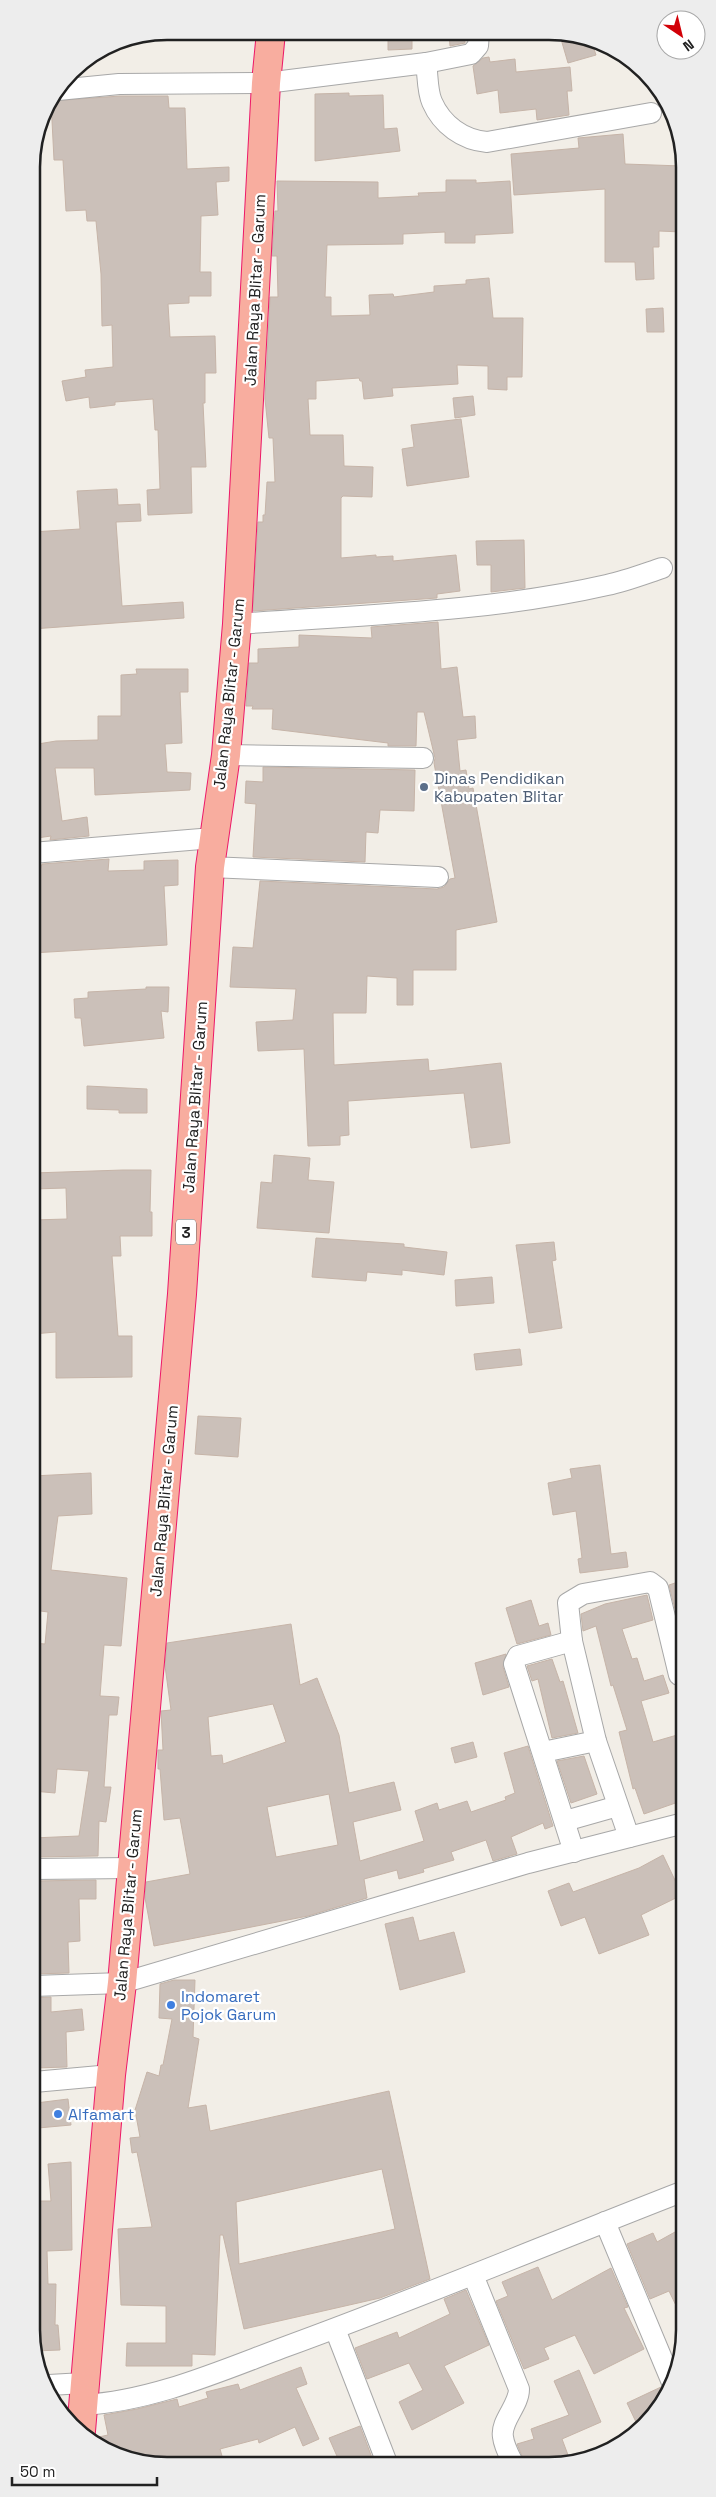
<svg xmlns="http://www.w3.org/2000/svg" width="716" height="2497" font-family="'Space Grotesk',sans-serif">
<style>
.building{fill:#cbc0b9;stroke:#c6b4a8;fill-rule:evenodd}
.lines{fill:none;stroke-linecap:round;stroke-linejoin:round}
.minor-casing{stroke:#a8a8a8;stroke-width:22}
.trunk-casing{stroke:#ed1868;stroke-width:30}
.minor{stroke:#fff;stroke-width:20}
.trunk{stroke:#f8ad9f;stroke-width:28}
.service-dot{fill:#5c6f8a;stroke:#fff;stroke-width:2}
.shop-dot{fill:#3f7fe0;stroke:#fff;stroke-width:2}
.labels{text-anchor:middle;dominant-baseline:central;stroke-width:4.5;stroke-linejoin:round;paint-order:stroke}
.shield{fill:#fff;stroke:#646464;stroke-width:1}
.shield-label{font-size:15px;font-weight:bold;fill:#212121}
.street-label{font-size:16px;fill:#212121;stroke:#fff}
.service-label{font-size:16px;fill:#4e5e75;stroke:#fff;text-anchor:start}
.shop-label{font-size:16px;fill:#366cbe;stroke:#fff;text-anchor:start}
.rim{fill:none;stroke:#212121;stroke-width:2.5}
</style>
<rect width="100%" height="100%" fill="#f2eee7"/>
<!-- building -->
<g class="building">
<polygon points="388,33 412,33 412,49 388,50"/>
<polygon points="449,33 464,33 465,43 450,46"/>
<polygon points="576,34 592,43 596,55 568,63 561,39"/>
<polygon points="489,57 490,62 515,59 516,72 570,67 572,91 567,91 569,115 537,120 536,109 500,113 498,90 477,94 473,66 483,58"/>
<polygon points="349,93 349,96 383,95 384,129 397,128 400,151 315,161 315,94"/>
<polygon points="120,96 168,96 169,108 185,108 187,169 229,167 229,181 216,182 218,215 201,216 200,272 211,272 211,296 189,296 189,303 168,304 170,337 215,336 216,373 205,373 205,403 203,403 206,467 191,467 192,513 148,515 147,490 160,489 158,430 155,430 153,399 115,402 115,405 90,408 89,397 66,401 62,381 86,377 85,370 113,367 112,325 102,326 101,274 96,221 87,221 86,210 66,211 63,160 54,160 51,101"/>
<polygon points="623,134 625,164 682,166 682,232 659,231 659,247 653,247 654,279 636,280 635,262 605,262 605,189 514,195 511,154 579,148 578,138"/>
<polygon points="446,180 476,180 476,183 510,181 513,233 475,235 475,243 445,243 445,232 403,234 403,244 327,245 325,297 331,297 331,316 370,315 369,295 393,294 394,297 434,292 434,286 466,284 466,280 489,278 493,318 523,318 522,377 507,377 507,390 488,389 488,366 457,365 458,384 392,388 393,396 364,399 362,381 360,381 359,378 316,381 316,399 308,399 310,435 343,435 344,466 373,467 372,497 343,496 341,498 341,558 376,555 376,557 393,556 393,561 456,555 460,591 437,594 437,598 253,611 258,522 263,522 263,515 265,515 267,482 275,482 273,438 269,438 265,399 270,297 278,297 277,256 272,256 275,211 278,211 277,181 378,182 378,198 419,196 418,193 446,192"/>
<polygon points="663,308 664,332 647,332 646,309"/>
<polygon points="473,396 475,415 455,418 453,398"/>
<polygon points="461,419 469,477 407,486 402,449 414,447 411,425"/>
<polygon points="117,489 118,505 140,504 141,521 116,522 122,606 183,602 184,618 32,629 32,532 80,529 77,491"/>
<polygon points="524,540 525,588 491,592 491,565 477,565 476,541"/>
<polygon points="438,622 441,669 457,667 463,717 475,716 476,738 457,740 460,771 466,770 469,789 473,788 497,922 456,930 456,970 413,970 413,1005 397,1005 397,978 367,976 366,1013 333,1013 334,1065 428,1059 429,1071 501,1063 510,1143 471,1148 464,1093 348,1101 349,1135 340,1136 340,1145 308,1146 304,1049 258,1051 256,1022 293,1020 296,989 230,987 233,947 253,948 260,881 437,889 444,887 450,879 455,878 434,763 435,758 424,712 417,712 416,746 388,746 388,743 272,729 273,709 252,709 253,706 246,706 249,663 258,663 258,649 299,647 299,635 372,638 371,627"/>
<polygon points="136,669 188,669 188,692 180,692 182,743 165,744 167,772 191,773 190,790 95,795 94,768 55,768 62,821 87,817 89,836 50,840 51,836 37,838 32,802 32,745 56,741 98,740 98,716 121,716 121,675 137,674"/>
<polygon points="263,767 415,770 414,811 380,810 378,833 366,832 365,862 253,857 256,804 245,803 246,781 263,782"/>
<polygon points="109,859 108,871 144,870 144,861 178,860 178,885 164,886 167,945 32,953 32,897 42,864"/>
<polygon points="146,987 169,987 168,1012 161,1011 164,1038 84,1046 81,1018 75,1018 74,999 88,998 88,992 146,989"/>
<polygon points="87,1086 147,1089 147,1113 119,1113 119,1110 87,1109"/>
<polygon points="274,1155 310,1158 308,1180 334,1182 329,1233 257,1228 261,1182 272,1183"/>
<polygon points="123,1170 151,1170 150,1212 152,1212 152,1236 120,1236 121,1256 112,1256 118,1336 132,1336 132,1377 56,1378 56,1332 33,1334 33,1220 67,1219 66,1188 33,1189 33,1173"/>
<polygon points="316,1238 404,1244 404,1247 447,1252 444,1275 402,1270 402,1275 367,1272 366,1281 312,1277"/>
<polygon points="554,1242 556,1260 552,1261 562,1328 529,1333 516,1245"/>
<polygon points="492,1277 494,1303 456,1306 455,1280"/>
<polygon points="520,1349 522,1365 476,1370 474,1354"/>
<polygon points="198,1416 241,1418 238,1457 195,1454"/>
<polygon points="600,1465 611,1554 626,1552 628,1567 580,1573 578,1559 582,1558 576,1511 553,1515 548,1483 572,1478 570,1469"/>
<polygon points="91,1473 92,1514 58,1516 51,1570 127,1578 121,1646 104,1645 100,1696 119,1697 117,1715 109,1715 104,1787 111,1787 106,1822 99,1821 98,1856 33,1857 33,1838 79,1836 89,1771 57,1769 55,1793 33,1791 33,1643 45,1644 48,1612 33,1610 33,1476"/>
<polygon points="684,1580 684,1641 683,1641 669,1585"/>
<polygon points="647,1595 653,1620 622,1629 632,1659 637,1658 644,1681 663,1675 669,1693 641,1701 653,1742 684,1733 684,1800 644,1814 635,1788 633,1789 619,1732 627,1730 613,1685 611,1686 596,1626 583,1631 581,1614 605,1604"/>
<polygon points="531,1600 539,1626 548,1623 551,1635 517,1644 506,1608"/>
<path d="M291 1624 300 1685 317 1678 339 1735 349 1793 394 1782 401 1810 353 1822 360 1861 424 1841 415 1811 437 1803 439 1810 467 1801 471 1812 506 1800 505 1797 515 1793 504 1753 528 1746 553 1826 545 1829 543 1823 511 1837 517 1854 493 1861 486 1840 451 1852 454 1860 423 1869 424 1872 399 1879 397 1870 364 1879 367 1898 308 1916 154 1946 145 1898 146 1882 190 1874 180 1818 164 1820 160 1769H158V1750H163L161 1711 171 1710 165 1666 167 1643ZM273 1704 286 1742 223 1764 222 1755 211 1756 208 1717ZM329 1794 338 1845 276 1857 267 1807Z"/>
<polygon points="506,1654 503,1667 509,1687 483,1695 475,1663"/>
<polygon points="552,1659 560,1682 563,1681 578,1733 552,1738 538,1679 532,1681 527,1666"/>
<polygon points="473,1742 477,1757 455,1763 451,1748"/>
<polygon points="584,1756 597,1794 571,1803 557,1761"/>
<polygon points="663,1855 682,1895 641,1915 649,1935 599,1954 585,1917 561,1926 548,1891 569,1883 573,1892 639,1868"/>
<polygon points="96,1880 96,1899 79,1899 80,1941 68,1942 69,1973 33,1974 33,1881"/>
<polygon points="413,1917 419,1941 454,1932 465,1972 400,1990 385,1924"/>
<path d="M174 1980H195L193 2037 199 2039 188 2108 206 2105 210 2131 389 2091 430 2279 380 2298 244 2329 223 2235H220L215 2355 192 2354V2366H126L127 2343H166V2306L121 2305 118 2229 152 2227 137 2152 132 2153 130 2138 140 2137 135 2110 147 2072 159 2076 161 2065H163L172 2019 159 2018 160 1984ZM382 2169 395 2229 239 2264 236 2202Z"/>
<polygon points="51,1997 51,2012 82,2009 84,2030 66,2032 67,2067 34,2068 33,1998"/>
<polygon points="68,2099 71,2125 38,2128 36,2103"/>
<polygon points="71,2162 72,2250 47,2251 48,2284 56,2284 55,2325 58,2325 60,2350 34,2351 34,2201 51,2201 48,2164"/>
<polygon points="684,2227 684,2322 669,2291 650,2299 627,2244 653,2233 657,2242"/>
<polygon points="538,2267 552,2300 611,2268 628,2307 624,2308 644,2349 594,2374 575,2335 544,2348 549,2359 524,2369 496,2301 508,2296 502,2282"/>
<polygon points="466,2290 489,2345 444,2366 464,2403 412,2430 399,2402 423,2390 409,2363 367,2379 355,2348 397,2332 399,2338 450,2314 444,2299"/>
<polygon points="301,2367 307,2384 296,2388 319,2439 303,2446 295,2427 259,2443 258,2439 220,2449 224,2463 141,2463 94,2438 108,2435 104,2415 137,2409 177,2399 179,2407 208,2398 206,2392 238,2384 240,2390"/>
<polygon points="579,2370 601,2422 562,2439 571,2463 525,2463 517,2444 534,2439 531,2429 569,2415 554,2381"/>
<polygon points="661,2387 666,2395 655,2413 636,2422 627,2403"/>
<polygon points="360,2426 374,2463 340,2463 329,2438"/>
</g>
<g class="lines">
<!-- minor casing -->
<g class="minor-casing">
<g id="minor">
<polyline points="426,63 471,54 478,46 479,33"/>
<path d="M58 90 119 84 266 83 426 63C428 75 427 91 432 102 442 125 463 140 487 142L651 113"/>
<path d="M237 624C358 615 489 612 607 585 626 581 644 574 662 568"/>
<polyline points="226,755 423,758"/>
<polyline points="32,853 213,838"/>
<polyline points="210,867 438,877"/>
<polyline points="572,1641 518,1656 514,1664 574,1852"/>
<polyline points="543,1752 596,1741"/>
<polyline points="565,1821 618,1806"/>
<polyline points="629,1837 596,1741 572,1641 568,1603 583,1594 650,1582 658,1588 679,1675"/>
<polyline points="33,1869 131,1868"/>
<polyline points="33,1986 122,1983 528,1863 684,1823"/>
<polyline points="34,2082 111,2075"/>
<polyline points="605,2222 673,2385"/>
<path d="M473 2275 519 2389C519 2406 500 2421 503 2437 504 2446 509 2455 513 2463"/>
<polyline points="335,2329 387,2463"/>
<polyline points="49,2385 84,2383"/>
<path d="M83 2405C152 2401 218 2372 282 2348 417 2299 550 2243 684 2191"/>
</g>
</g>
<!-- trunk casing -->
<g class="trunk-casing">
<polyline id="trunk" points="81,2431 111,2075 122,1983 182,1294 210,867 226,755 237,624 266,83 271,32"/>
</g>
<!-- minor -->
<use href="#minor" class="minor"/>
<!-- trunk -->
<use href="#trunk" class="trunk"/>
</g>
<!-- markers -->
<circle class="service-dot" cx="424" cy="787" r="5"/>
<g class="shop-dot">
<circle cx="171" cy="2005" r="5"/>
<circle cx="58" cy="2114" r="5"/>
</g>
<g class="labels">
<!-- shield labels -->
<rect class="shield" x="176" y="1219.5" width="20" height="25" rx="4"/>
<g class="shield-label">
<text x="186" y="1232">3</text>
</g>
<!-- street labels -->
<g class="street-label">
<text transform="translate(255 290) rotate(-87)">Jalan Raya Blitar - Garum</text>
<text transform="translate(229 694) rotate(-84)">Jalan Raya Blitar - Garum</text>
<text transform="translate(195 1097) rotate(-86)">Jalan Raya Blitar - Garum</text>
<text transform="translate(164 1501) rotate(-85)">Jalan Raya Blitar - Garum</text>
<text transform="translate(128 1905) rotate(-85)">Jalan Raya Blitar - Garum</text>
</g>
<!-- service labels -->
<g class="service-label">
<text x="434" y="778">Dinas Pendidikan<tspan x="434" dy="18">Kabupaten Blitar</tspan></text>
</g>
<!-- shop labels -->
<g class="shop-label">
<text x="181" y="1996">Indomaret<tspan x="181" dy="18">Pojok Garum</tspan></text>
<text x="68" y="2114">Alfamart</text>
</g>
</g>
<!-- crop -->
<path d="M0 0H716V2497H0ZM167 40H549A127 127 0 0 1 676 167V2330A127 127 0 0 1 549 2457H167A127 127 0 0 1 40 2330V167A127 127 0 0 1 167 40Z" fill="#ededed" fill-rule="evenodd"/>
<path class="rim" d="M167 40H549A127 127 0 0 1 676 167V2330A127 127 0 0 1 549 2457H167A127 127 0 0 1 40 2330V167A127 127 0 0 1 167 40Z"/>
<!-- north arrow -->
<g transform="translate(681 35) rotate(145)"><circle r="24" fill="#ffffff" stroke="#a6a6a6"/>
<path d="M0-4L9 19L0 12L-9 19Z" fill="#d20007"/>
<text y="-8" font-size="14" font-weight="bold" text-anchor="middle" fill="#212121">N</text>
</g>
<!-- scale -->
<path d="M12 2477v8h145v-8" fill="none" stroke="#212121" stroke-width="2.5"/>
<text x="20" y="2477" font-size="15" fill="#212121" stroke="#ffffff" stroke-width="4" paint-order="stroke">50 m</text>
</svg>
